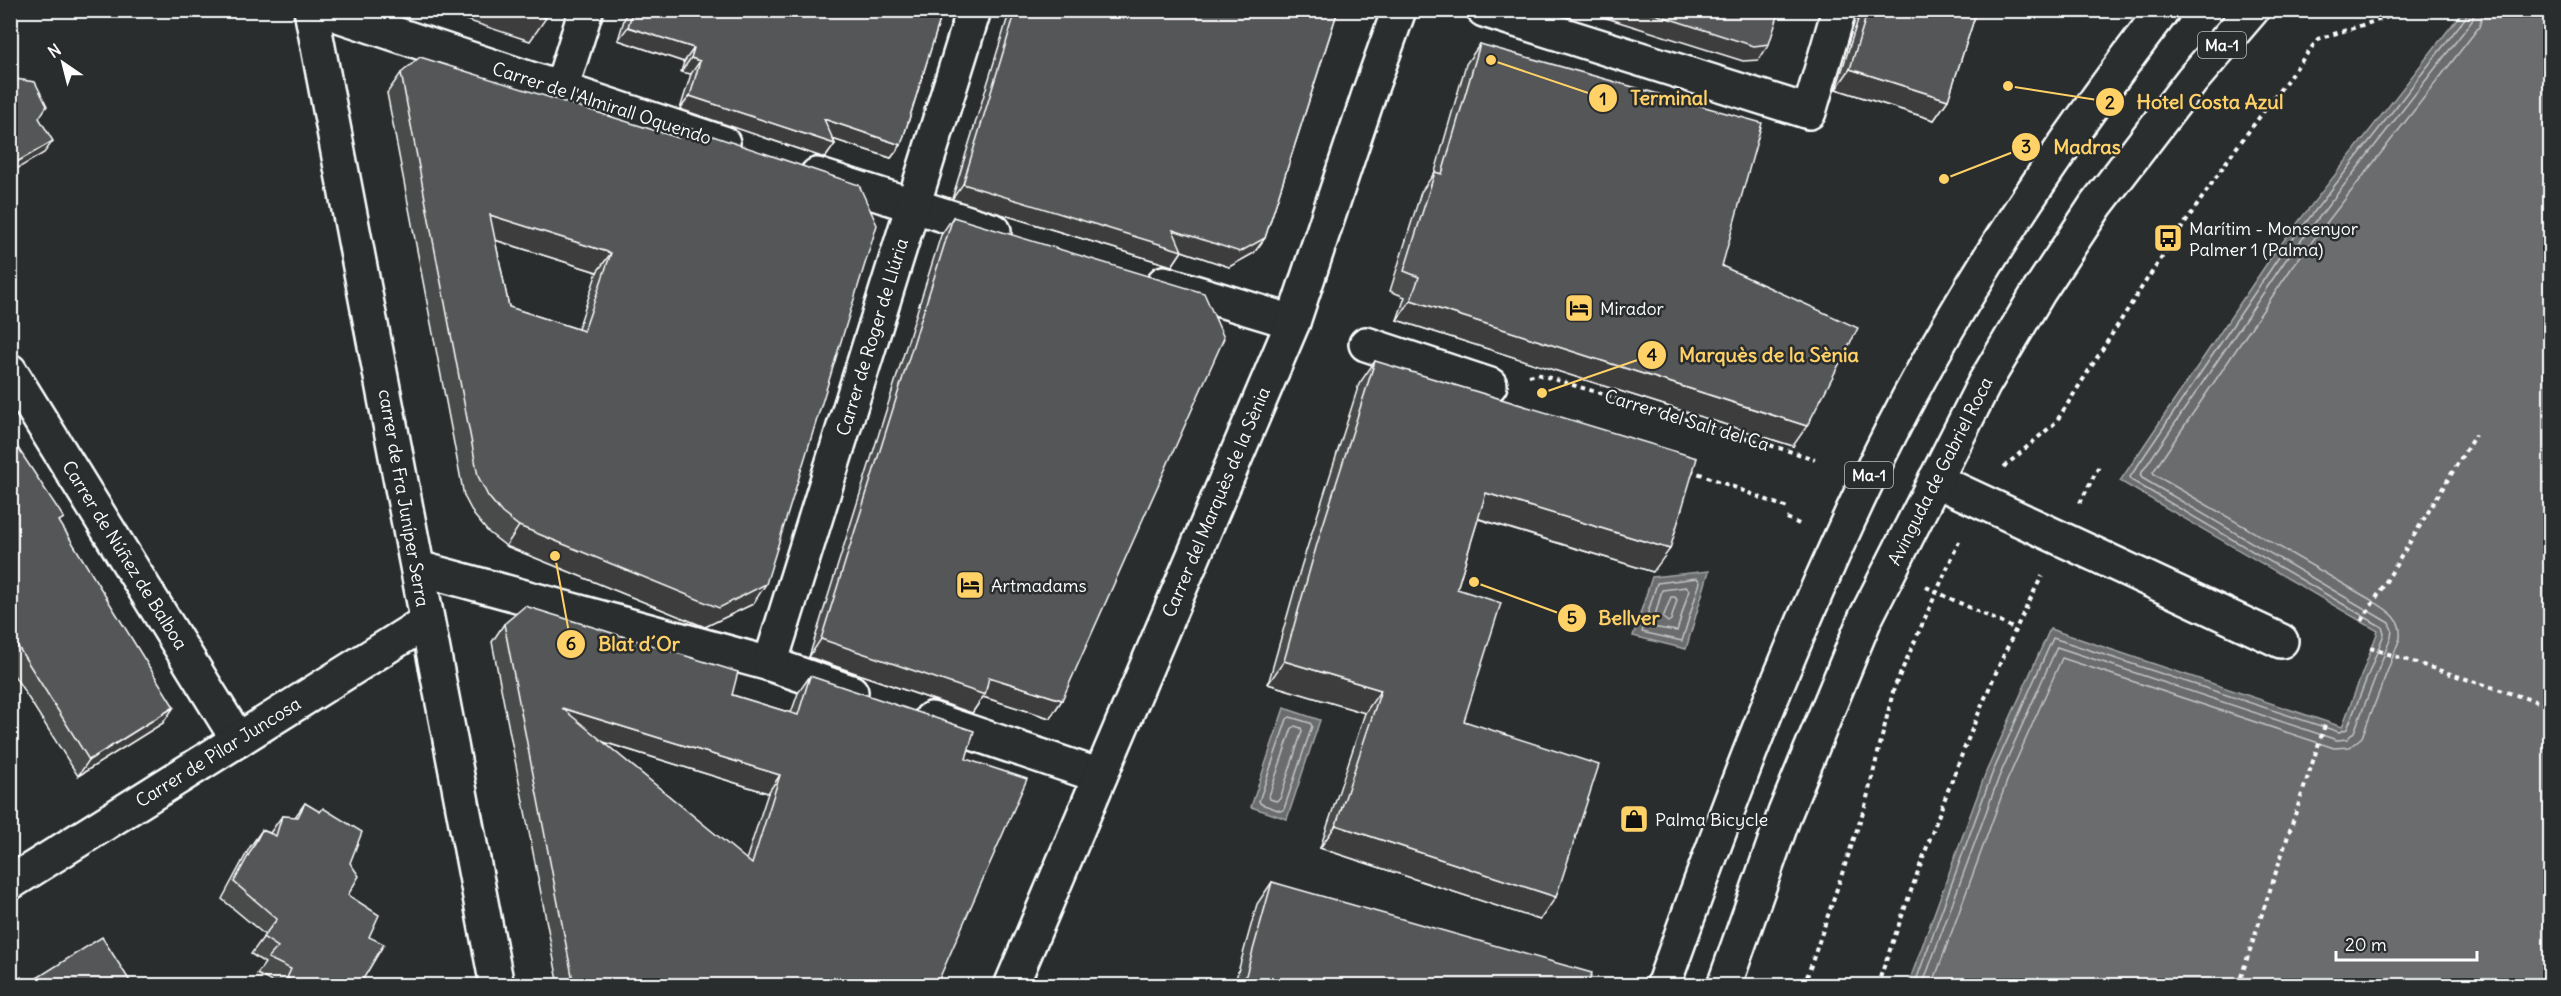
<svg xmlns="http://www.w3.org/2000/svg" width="2561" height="996" font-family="Delius,sans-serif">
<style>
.water{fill:#6a6c6d;stroke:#a6a7a7;stroke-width:1.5}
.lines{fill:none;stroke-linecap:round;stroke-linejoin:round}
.shore{stroke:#c3c4c5;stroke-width:1.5}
.minor-casing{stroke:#fff;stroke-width:38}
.highway-casing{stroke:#fff;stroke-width:38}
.path{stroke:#fff;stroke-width:4;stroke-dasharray:4.5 4.5;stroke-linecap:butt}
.minor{stroke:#2a2d2e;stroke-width:33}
.highway{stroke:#2a2d2e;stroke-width:33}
.wall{fill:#494b4c;stroke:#fff;stroke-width:1.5;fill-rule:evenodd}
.shaded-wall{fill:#3c3d3e;stroke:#fff;stroke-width:1.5}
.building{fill:#555758;stroke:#fff;stroke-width:1.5;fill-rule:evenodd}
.labels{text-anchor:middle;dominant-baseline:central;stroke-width:5;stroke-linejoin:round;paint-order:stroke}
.shield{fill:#2a2d2e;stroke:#bfc0c0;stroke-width:1.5}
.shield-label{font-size:16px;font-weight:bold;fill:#fff}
.street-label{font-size:18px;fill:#fff;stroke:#2a2d2e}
.poi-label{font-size:18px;fill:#fff;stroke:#2a2d2e;text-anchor:start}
.leader{fill:none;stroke:#ffd166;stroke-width:2}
.callout-dot{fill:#ffd166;stroke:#2a2d2e;stroke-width:2}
.mark-label{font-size:18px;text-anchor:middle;font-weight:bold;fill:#111}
.callout-label{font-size:20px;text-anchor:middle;font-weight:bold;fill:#ffd166;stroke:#2a2d2e;stroke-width:5;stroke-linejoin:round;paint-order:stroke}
</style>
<rect width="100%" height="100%" fill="#2a2d2e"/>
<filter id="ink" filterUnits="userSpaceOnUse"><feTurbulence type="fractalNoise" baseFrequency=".0167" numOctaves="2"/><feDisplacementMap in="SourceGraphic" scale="12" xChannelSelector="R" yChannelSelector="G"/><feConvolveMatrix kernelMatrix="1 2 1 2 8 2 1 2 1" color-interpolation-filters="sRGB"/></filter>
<g filter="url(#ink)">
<!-- water -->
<g class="water">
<polygon points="2463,11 2550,11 2550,985 1908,985 1986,772 2050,629 2342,727 2378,631 2120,481 2274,253"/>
<polygon points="1709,571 1686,649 1633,636 1652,577"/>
<polygon points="1284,708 1320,720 1287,819 1251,807"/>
</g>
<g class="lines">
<!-- shore -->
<g class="shore">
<polygon points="1697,578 1700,582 1682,641 1642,632 1657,583"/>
<polygon points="1686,587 1689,590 1677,631 1652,627 1662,590"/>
<polygon points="1671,597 1675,597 1677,600 1671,620 1668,622 1663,618"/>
<polygon points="1290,717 1310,723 1312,726 1284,809 1281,811 1261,804 1259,801 1287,719"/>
<polygon points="1295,726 1301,728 1302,731 1280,799 1276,801 1270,799 1269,796 1292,728"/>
<polyline points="1914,986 1992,774 2053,638 2339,732 2347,729 2384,634 2382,627 2131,480 2130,477 2279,257 2466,17 2467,10"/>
<polyline points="1922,986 1999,777 2057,647 2337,740 2347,739 2354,732 2391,637 2392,630 2389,623 2142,478 2140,475 2285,261 2472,21 2475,10"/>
<path d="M1932 986 2007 781 2062 658 2334 748 2350 747 2362 737 2400 638C2402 617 2388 611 2373 601L2155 475 2153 472 2293 266 2479 27 2484 10"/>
</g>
<!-- minor casing -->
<g class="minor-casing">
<g id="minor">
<polyline points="311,10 497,986"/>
<polyline points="323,10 723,143"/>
<polyline points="1484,10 1809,112 1839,10"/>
<polyline points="561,89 586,10"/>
<polyline points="817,175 994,231"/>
<polyline points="1164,283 1293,322"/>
<polyline points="1366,344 1490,385"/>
<polyline points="10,371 238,740"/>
<polyline points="1935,480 2281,641"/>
<polyline points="418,568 770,664 851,692"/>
<polyline points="770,664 974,10"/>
<polyline points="931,719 1100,776"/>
<polyline points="10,883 426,622"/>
<polyline points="1011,986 1293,322 1370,91 1399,10"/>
</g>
</g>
<!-- highway casing -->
<g class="highway-casing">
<g id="highway">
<path d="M1663 986C1724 815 1788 646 1866 483 1945 315 2050 158 2163 10"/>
<polyline points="1724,986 1785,813 1865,619 1984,384 2038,293 2096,205 2192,80 2252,10"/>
</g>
</g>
<!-- path -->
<g class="path">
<polyline points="1529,376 1537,374 1815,459"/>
<polyline points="2004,467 2056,422 2142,287 2231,155 2318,39 2388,17 2391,10"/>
<polyline points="1690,470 1790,509"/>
<polyline points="2080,503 2100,464"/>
<polyline points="1787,518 1801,525"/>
<polyline points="1926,587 2015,629"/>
<polyline points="2362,621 2475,435"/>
<polyline points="2370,648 2550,706"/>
<polyline points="1804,986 1865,806 1894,688 1961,537"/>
<path d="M1877 986C1927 847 1974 707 2042 576"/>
<polyline points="2238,986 2326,722"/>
</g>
<!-- minor -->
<use href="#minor" class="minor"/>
<!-- highway -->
<use href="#highway" class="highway"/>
</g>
<!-- wall -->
<g class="wall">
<polygon points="627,10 812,10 816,12 817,10 943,10 901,145 891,158 833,139 835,144 825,158 680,109 691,74 681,72 684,62 618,40"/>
<polygon points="1010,10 1338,10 1265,238 1254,253 1229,267 1182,251 1172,266 952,199"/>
<polygon points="1861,10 1977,10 1948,100 1934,120 1836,89"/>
<polygon points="1480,44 1722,266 1793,446 1397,320 1405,297 1390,291 1421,192 1435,172 1466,64"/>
<path d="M401 73 675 137 683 126 753 604 705 627 506 546 488 532 474 515 464 496 387 93ZM495 240 597 272 578 329 509 307Z"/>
<polygon points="953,217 1062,700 1050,718 983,697 972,713 809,657 941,235"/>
<polygon points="1375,361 1653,572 1478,519 1457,589 1464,721 1540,920 1320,848 1365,713 1268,684 1301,567 1359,384"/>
<polygon points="10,436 60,524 163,723 78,776 10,669"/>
<path d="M504 624 791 713 798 693 810 676 966 759 936 986H559L492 642ZM603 742 768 793 746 860Z"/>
<polygon points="305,803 350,863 348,895 369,937 359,986 279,986 257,974 265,963 251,954 265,935 222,899 250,847 262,830 270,833 282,816 295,817"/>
<polygon points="1272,882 1587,986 1234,986 1257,904"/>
</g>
<!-- shaded-wall -->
<g class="shaded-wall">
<polygon points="436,10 523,10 546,18 530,41"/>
<polygon points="1581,10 1642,10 1769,44 1759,60 1743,61"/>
<polygon points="628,27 694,48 684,62 618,40"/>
<polygon points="691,58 700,61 691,74 681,72"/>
<polygon points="1850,69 1948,100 1934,120 1836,89"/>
<polygon points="690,96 835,144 825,158 680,109"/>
<polygon points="824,119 901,145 891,158 814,133"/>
<polygon points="53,141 44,153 10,173 10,166"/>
<polygon points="963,184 1173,230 1265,238 1254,253 1229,267 1182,251 1172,266 952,199"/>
<polygon points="490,215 611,253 597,272 476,234"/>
<polygon points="1411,300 1807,426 1793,446 1397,320"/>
<polygon points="1486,493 1670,549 1653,572 1470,516"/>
<polygon points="519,526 766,584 753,604 705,627 506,546"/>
<polygon points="821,639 989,677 1062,700 1050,718 983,697 972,713 809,657"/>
<polygon points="1284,661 1381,690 1365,713 1268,684"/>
<polygon points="174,707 163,723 78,776 89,760"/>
<polygon points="562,708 780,775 768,793 549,725"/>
<polygon points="1336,825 1556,897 1540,920 1320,848"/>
</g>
<!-- building -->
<g class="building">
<polygon points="523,10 549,10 546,18"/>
<polygon points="633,10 812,10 821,13 822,10 943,10 901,145 824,119 835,144 690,96 700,61 691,58 694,48 628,27"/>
<polygon points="1016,10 1338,10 1265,238 1240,252 1173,230 1182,251 963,184"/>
<polygon points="1642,10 1780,10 1769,44 1754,46"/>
<polygon points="1868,10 1977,10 1948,100 1850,69"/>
<polygon points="1480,44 1762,123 1722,266 1858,328 1807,426 1411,300 1419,277 1404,271 1435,172 1442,174"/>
<path d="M420 57 679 138 683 126 859 185 877 225 766 584 719 608 519 526 502 513 488 496 478 476 401 73ZM490 215 611 253 584 331 509 307Z"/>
<polygon points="10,70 16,79 35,82 47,106 39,118 53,141 10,166"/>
<polygon points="953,217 1204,293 1224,338 1062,700 989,677 985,695 821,639"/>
<polygon points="1375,361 1697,458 1670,549 1486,493 1457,589 1501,603 1464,721 1599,765 1556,897 1336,825 1381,690 1284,661 1317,544"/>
<polygon points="10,436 64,518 59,521 174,707 89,760 10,634"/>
<path d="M525 606 738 672 732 695 798 715 810 676 974 731 966 759 1027 779 936 986H574L504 624ZM562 708 780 775 752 864Z"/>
<polygon points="305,803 320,812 323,808 362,832 350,863 359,876 348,895 379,915 369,937 384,944 359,986 301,986 287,978 291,969 268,958 278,947 263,937 277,919 234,882 262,830 276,836 282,816 298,817"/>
<polygon points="1272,882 1592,973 1587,986 1243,986"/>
<polygon points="102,937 133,986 10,986 10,984 21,977 26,985"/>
</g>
</g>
<!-- icons -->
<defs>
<g id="bus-square" transform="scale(1.5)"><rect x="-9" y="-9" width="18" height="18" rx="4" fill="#ffd166" stroke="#2a2d2e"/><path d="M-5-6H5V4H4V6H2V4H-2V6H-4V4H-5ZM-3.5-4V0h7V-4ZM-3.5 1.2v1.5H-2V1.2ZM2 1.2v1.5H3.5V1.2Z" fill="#111"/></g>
<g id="hotel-square" transform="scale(1.5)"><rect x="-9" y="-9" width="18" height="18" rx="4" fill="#ffd166" stroke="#2a2d2e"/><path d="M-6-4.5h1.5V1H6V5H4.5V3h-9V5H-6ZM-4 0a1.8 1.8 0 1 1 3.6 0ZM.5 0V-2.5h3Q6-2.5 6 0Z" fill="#111"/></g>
<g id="shop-square" transform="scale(1.5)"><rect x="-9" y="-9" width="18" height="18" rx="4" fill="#ffd166" stroke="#2a2d2e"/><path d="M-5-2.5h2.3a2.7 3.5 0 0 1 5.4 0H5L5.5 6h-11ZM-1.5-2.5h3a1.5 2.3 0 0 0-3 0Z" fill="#111"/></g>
</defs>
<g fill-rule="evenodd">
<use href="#bus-square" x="2168" y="238"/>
<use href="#hotel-square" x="1579" y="308"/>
<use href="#hotel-square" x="970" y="585"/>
<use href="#shop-square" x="1634" y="819"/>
</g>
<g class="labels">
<!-- shield labels -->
<g class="shield">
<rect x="2198" y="32" width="48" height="26" rx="4.5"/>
<rect x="1845" y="462" width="48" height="26" rx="4.5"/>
</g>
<g class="shield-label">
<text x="2222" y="45">Ma-1</text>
<text x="1869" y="475">Ma-1</text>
</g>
<!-- street labels -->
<g class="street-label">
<text transform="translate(602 103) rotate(18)">Carrer de l'Almirall Oquendo</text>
<text transform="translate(872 337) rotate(-73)">Carrer de Roger de Llúria</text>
<text transform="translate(1687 420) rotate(17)">Carrer del Salt del Ca</text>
<text transform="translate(1940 471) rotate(-63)">Avinguda de Gabriel Roca</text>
<text transform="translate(404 498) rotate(80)">carrer de Fra Juníper Serra</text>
<text transform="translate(1216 502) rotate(-67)">Carrer del Marquès de la Sènia</text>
<text transform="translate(125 555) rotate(58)">Carrer de Núñez de Balboa</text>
<text transform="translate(218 752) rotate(-32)">Carrer de Pilar Juncosa</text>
</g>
<!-- poi labels -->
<g class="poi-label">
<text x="2189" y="228">Marítim - Monsenyor<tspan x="2189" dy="21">Palmer 1 (Palma)</tspan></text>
<text x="1600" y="308">Mirador</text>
<text x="991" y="585">Artmadams</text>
<text x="1655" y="819">Palma Bicycle</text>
</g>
</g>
<!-- callouts -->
<path class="leader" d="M1491 60L1603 98M2008 86L2110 102M1944 179L2026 147M1542 393L1652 355M1474 582L1572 618M555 556L571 644"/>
<g class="callout-dot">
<circle cx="1491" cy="60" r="6"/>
<circle cx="2008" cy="86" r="6"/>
<circle cx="1944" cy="179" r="6"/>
<circle cx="1542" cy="393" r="6"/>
<circle cx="1474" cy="582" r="6"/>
<circle cx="555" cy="556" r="6"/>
<circle cx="1603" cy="98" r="15"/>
<circle cx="2110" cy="102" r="15"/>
<circle cx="2026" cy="147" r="15"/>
<circle cx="1652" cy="355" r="15"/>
<circle cx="1572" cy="618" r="15"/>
<circle cx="571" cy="644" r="15"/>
</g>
<g class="mark-label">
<text x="1603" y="105">1</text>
<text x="2110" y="109">2</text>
<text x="2026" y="153">3</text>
<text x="1652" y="361">4</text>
<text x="1572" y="624">5</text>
<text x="571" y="650">6</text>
</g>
<g class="callout-label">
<text x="1669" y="105">Terminal</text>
<text x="2210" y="109">Hotel Costa Azul</text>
<text x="2087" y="154">Madras</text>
<text x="1769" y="362">Marquès de la Sènia</text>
<text x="1629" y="625">Bellver</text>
<text x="639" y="651">Blat d´Or</text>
</g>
<!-- margin -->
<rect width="2561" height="996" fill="none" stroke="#2a2d2e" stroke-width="36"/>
<rect x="18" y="18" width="2525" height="960" fill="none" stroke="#fff" stroke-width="2" filter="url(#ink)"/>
<!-- north arrow -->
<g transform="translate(63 63) rotate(325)" stroke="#2a2d2e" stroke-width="4.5" paint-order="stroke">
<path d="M0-4.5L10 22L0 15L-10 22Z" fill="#ffffff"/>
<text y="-9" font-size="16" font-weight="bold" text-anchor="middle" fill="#ffffff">N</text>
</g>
<!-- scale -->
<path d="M2336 951v9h141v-9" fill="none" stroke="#ffffff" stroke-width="3"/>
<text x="2345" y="951" font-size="18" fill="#ffffff" stroke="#2a2d2e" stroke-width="4.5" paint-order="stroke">20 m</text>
</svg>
